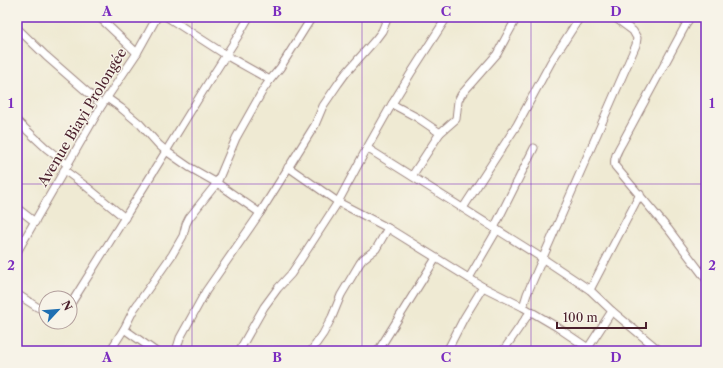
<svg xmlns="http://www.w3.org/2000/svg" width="723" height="368" font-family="'Libre Caslon Text',serif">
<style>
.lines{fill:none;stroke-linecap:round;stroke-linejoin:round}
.minor-casing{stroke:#9c847f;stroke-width:9}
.minor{stroke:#fff;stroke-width:7}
.grid{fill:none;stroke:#7b2cbf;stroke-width:1;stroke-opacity:0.55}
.labels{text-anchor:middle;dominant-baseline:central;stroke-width:3;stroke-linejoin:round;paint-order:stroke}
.street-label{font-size:14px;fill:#4a1f2b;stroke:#f7f3e8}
.neatline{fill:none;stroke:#7b2cbf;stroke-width:1.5}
.grid-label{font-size:13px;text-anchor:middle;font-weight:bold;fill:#7b2cbf}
</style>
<rect width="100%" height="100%" fill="#f7f3e8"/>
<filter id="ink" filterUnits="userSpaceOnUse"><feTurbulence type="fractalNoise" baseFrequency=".025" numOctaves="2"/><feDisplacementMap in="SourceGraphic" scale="8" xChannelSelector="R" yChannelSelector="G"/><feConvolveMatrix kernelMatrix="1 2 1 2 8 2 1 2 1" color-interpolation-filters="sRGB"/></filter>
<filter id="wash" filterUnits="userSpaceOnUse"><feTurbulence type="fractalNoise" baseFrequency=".012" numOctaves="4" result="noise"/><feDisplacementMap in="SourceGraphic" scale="16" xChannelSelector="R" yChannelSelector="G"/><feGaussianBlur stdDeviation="0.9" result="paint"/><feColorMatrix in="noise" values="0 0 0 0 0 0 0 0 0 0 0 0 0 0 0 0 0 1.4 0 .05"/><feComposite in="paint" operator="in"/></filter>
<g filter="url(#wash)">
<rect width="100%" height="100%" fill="#efead3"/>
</g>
<g filter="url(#ink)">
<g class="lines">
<!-- minor casing -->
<g class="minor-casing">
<g id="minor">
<polyline points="99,17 137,53"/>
<polyline points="167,17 229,57 270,80"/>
<path d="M690 17 622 143C618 150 613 158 615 166L669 230 706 279"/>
<polyline points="17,28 46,56 102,105"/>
<polyline points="107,98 121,108 140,124 159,145 166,151 189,167 217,183 260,213"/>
<polyline points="392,104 411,73 447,17"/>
<polyline points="17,121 46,148 68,165"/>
<polyline points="440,133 456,119 458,101 461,95 497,54 517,17"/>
<polyline points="367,148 542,258 590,290 612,311 660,351"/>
<polyline points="288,167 338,202 388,228 483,287 523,307 557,327 588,348"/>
<polyline points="64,170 87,187 125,218"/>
<polyline points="17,208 35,222"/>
<polyline points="463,208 517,125 551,62 580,17"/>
<polyline points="494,228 534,148"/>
<polyline points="17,252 102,105 137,53 157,17"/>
<polyline points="469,278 497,230"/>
<polyline points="590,290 640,194"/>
<polyline points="17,294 37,307 46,311"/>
<polyline points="70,303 72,302 147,182 208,83 238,36 249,17"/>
<polyline points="523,307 527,294 636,45 637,38 633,31 614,17"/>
<polyline points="124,329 155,351"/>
<polyline points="110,351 124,329 134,309 172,255 183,236 186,224 189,218 217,183 236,138 263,90 270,80 280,68 312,17"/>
<polyline points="176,351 180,338 206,291 260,213 315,125 323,106 338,84 346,73 376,39 382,31 388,17"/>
<polyline points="239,351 264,307 278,288 291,274 303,256 338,202 367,148 392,104 418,118 440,133 412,176"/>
<polyline points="311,351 323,334 332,317 341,295 360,263 363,259 376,249 388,228"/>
<polyline points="378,351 436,258"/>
<polyline points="447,351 464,318 483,287"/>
<polyline points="503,351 530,312"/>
<polyline points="586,351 612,311"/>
</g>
</g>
<!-- minor -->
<use href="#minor" class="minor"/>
</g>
</g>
<!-- grid -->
<path class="grid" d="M192 17V351M362 17V351M531 17V351M17 184H706"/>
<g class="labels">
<!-- street labels -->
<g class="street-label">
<text transform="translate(82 117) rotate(-59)">Avenue Biayi Prolongée</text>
</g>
</g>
<!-- margin -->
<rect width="723" height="368" fill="none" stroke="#f7f3e8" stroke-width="44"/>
<!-- north arrow -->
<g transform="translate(58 310) rotate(64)"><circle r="19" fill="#f7f3e8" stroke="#b29e9c"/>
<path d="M0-3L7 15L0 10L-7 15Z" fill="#1f6fb2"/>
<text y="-6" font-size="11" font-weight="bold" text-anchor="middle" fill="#4a1f2b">N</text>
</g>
<!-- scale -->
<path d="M557 322v6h89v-6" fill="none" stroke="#4a1f2b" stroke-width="2"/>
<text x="563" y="322" font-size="12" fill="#4a1f2b" stroke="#f7f3e8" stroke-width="3" paint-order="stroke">100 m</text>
<rect x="22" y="22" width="679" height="324" class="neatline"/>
<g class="grid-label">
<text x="107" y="16">A</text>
<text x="277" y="16">B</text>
<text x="446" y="16">C</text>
<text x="616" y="16">D</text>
<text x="11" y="108">1</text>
<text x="712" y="108">1</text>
<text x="11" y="270">2</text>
<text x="712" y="270">2</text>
<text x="107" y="362">A</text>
<text x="277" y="362">B</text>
<text x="446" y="362">C</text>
<text x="616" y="362">D</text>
</g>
</svg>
